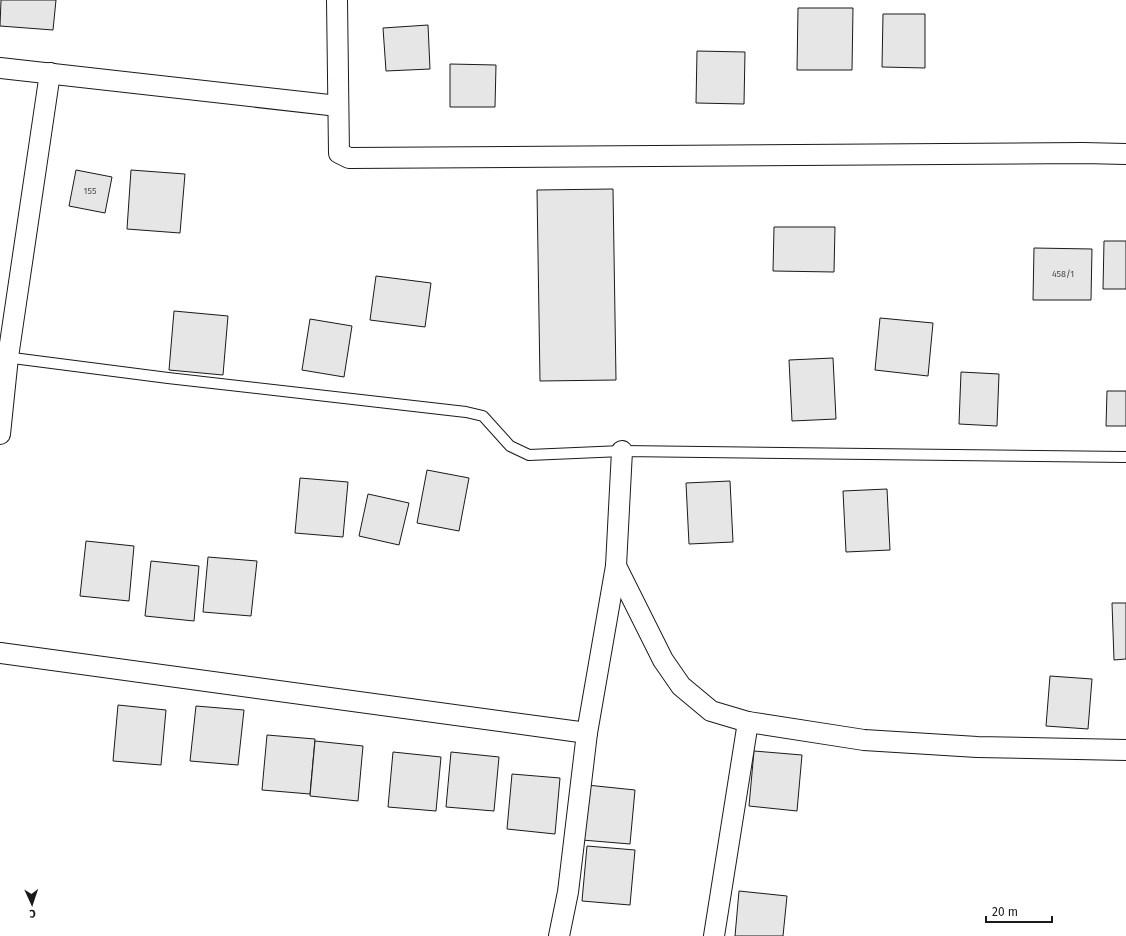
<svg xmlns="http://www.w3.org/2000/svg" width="1126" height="936" font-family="'Fira Sans',sans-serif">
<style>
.building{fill:#e6e6e6;stroke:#1a1a1a}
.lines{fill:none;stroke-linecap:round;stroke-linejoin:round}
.service-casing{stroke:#1a1a1a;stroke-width:12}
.minor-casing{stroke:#1a1a1a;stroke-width:22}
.service{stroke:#fff;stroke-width:10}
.minor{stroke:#fff;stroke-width:20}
.labels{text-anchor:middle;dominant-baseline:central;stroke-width:3;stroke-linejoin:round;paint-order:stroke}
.number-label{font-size:9px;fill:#4d4d4d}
</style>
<rect width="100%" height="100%" fill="#fff"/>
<!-- building -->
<g class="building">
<polygon points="1,0 56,0 53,30 0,26"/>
<polygon points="798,8 853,8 852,70 797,70"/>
<polygon points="883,14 925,14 925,68 882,67"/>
<polygon points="428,25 430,69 386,71 383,28"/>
<polygon points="697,51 745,52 744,104 696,103"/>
<polygon points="450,64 496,65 495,107 450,107"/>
<polygon points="76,170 112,177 105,213 69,206"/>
<polygon points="131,170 185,174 180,233 127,229"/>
<polygon points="613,189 616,380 540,381 537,190"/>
<polygon points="774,227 835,227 834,272 773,271"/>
<polygon points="1104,241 1126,241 1126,289 1103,289"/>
<polygon points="1034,248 1092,249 1091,300 1033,300"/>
<polygon points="376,276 431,283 425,327 370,320"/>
<polygon points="174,311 228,316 223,375 169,370"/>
<polygon points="880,318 933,323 928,376 875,370"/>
<polygon points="310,319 352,326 344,377 302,370"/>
<polygon points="833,358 836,419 792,421 789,360"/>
<polygon points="961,372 999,374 997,426 959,424"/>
<polygon points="1107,391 1126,391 1126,426 1106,426"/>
<polygon points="427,470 469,478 459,531 417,523"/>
<polygon points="300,478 348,482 343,537 295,533"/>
<polygon points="730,481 733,542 689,544 686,483"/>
<polygon points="887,489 890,550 846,552 843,491"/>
<polygon points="368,494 409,503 399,545 359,536"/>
<polygon points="86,541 134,546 129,601 80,596"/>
<polygon points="208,557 257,561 251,616 203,612"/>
<polygon points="151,561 199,566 194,621 145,616"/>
<polygon points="1112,603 1126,603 1126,659 1114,660"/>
<polygon points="1050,676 1092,679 1088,729 1046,726"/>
<polygon points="118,705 166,710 161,765 113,761"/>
<polygon points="196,706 244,710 238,765 190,761"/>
<polygon points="267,735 315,739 310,794 262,790"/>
<polygon points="315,741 363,746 358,801 310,796"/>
<polygon points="754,751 802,755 797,811 749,806"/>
<polygon points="393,752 441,757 436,811 388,807"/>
<polygon points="451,752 499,757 494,811 446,807"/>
<polygon points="512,774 560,778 555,834 507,829"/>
<polygon points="587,785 635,790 630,844 582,840"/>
<polygon points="587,846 635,850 630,905 582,901"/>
<polygon points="739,891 787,896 783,936 735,936"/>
</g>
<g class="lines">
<!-- service casing -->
<g class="service-casing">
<polyline id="service" points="5,357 168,378 466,412 483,416 510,446 529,455 622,451 1126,457"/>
</g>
<!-- minor casing -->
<g class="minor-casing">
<g id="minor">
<polyline points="337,0 339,153 349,158 1083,153 1126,154"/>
<polyline points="0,68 338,106"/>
<polyline points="0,434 8,357 50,73"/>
<polyline points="616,566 663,660 681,686 711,711 748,722 864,740 977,747 1126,750"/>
<polyline points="0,653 587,733 616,566 622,451"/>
<polyline points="559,936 568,892 587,733"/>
<polyline points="714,936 748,722"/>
</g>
</g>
<!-- service -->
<use href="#service" class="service"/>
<!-- minor -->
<use href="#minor" class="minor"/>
</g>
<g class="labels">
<!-- number labels -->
<g class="number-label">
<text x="90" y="191">155</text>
<text x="1063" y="274">458/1</text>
</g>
</g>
<!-- north arrow -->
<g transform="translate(32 904) rotate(177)" stroke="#ffffff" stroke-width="3" paint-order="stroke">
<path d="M0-3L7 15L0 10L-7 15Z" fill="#1a1a1a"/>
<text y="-6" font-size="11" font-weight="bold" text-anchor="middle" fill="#1a1a1a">С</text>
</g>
<!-- scale -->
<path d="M986 916v6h66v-6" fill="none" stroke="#1a1a1a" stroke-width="2"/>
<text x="992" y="916" font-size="12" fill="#1a1a1a" stroke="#ffffff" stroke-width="3" paint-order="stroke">20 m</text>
</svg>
